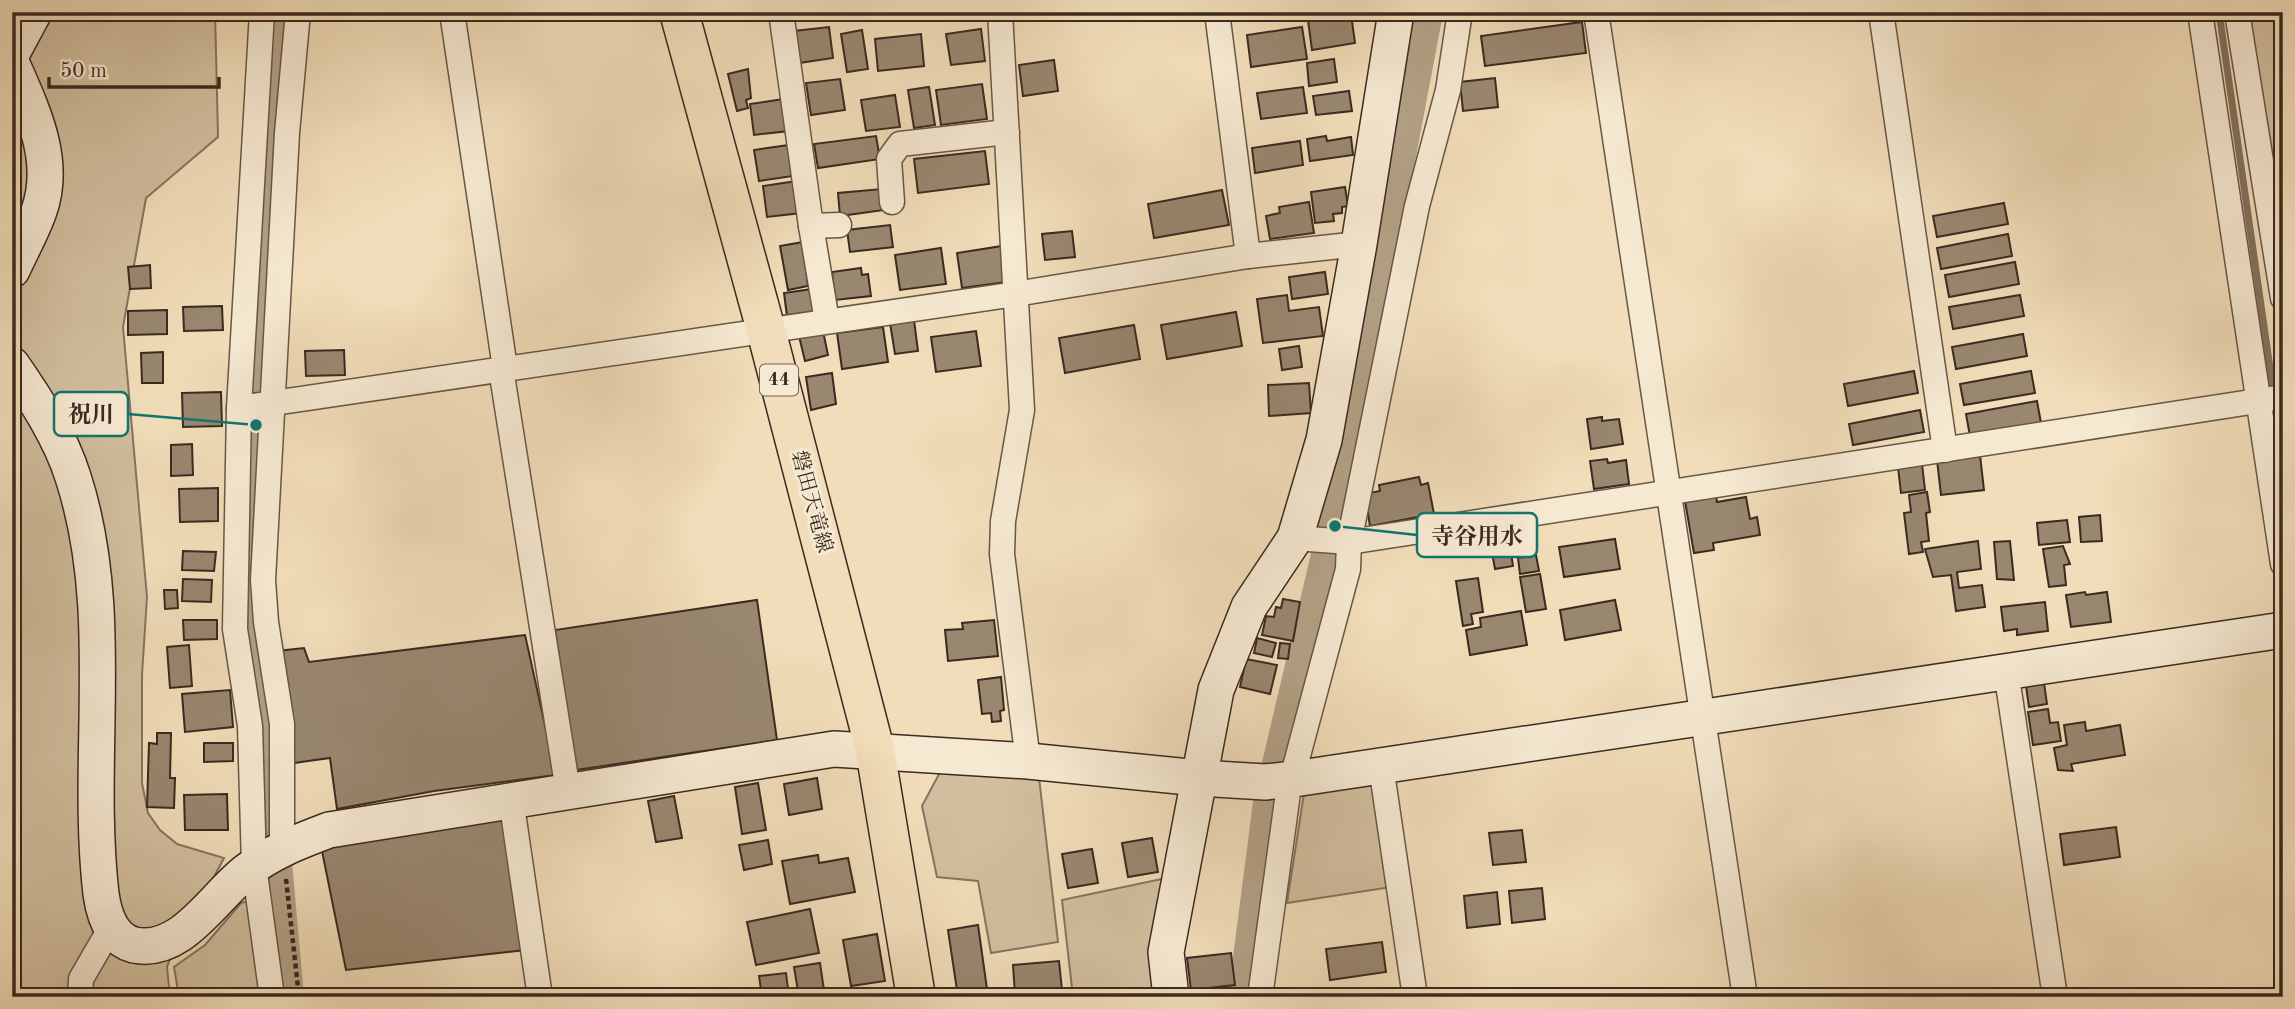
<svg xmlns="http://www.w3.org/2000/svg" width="2295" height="1009" font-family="'Old Standard TT','Noto Serif JP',serif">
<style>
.green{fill:#d2bf9f;stroke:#867460;stroke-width:2}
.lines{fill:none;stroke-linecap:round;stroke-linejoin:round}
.stream{stroke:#83715d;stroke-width:7}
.river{stroke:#b3a085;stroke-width:40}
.building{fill:#998770;stroke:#3a2a21;stroke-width:2}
.street-casing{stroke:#685747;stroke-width:27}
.secondary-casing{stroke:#3a2a21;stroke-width:38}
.primary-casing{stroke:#3a2a21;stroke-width:41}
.path{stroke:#3a2a21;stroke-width:4.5;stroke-dasharray:5 3.5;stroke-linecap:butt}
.street{stroke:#f6e9d2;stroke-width:24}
.secondary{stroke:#f6e9d2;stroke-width:35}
.primary{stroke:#f1ddb9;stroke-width:38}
.labels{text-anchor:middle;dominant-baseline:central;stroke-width:6;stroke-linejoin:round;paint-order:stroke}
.shield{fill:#f6e9d2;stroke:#726356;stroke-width:2}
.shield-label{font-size:19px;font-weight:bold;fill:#3a2a21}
.street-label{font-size:21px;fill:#3a2a21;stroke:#f6e9d2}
.leader{fill:none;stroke:#0f766e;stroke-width:2.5}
.callout-dot{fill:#0f766e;stroke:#f6e9d2;stroke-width:2.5}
.callout{fill:#f6e9d2;stroke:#0f766e;stroke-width:2.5}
.callout-label{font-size:23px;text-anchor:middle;font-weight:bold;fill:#3a2a21}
</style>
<rect width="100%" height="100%" fill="#f1ddb9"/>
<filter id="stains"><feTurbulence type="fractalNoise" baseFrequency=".00286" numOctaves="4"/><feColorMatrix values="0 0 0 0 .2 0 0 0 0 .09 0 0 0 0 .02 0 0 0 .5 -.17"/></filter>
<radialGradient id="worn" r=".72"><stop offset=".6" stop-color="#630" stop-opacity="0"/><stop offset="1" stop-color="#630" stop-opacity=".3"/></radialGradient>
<!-- green -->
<g class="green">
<polygon points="12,12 215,12 218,137 146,198 123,327 147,597 142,675 142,783 148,813 160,830 177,844 224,858 170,959 167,967 170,997 12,997"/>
<polygon points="2237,12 2283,12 2283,298"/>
<polygon points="946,761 1038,769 1058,942 991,953 978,881 937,877 922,806"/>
<polygon points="1382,775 1398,886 1287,903 1304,793"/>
<polygon points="1171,877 1156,989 1073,997 1062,900"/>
<polygon points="248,901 260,997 179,997 174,967 205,945 241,903"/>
</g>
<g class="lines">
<!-- stream -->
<polyline class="stream" points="2219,12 2283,459"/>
<!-- river -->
<g class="river">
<polyline points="280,12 264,246 249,629 267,722 264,773 284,997"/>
<polyline points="1248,997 1273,803 1330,560 1391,181 1423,12"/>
</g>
</g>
<!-- building -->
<g class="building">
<polygon points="834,12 866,12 867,16 834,19"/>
<polygon points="1351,14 1355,43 1312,50 1308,20"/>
<polygon points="1582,22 1586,53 1485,66 1481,36"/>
<polygon points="829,27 833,58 799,63 794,31"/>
<polygon points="1302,27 1307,59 1251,67 1247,35"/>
<polygon points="981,29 985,61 951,65 946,34"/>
<polygon points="862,30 868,69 847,72 841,34"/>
<polygon points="921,34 924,66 878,71 875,39"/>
<polygon points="1334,59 1337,82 1309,86 1307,63"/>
<polygon points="1054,60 1058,91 1023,96 1019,65"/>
<polygon points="748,69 751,98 746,100 748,108 737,111 728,74"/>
<polygon points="1495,78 1498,107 1463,111 1460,82"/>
<polygon points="840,79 845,110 811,115 806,83"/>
<polygon points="982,84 987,119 941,125 936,90"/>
<polygon points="929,87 935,125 914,128 908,90"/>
<polygon points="1303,87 1307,113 1261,119 1257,93"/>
<polygon points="1349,91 1352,111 1316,115 1313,96"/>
<polygon points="895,95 900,127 866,131 861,100"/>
<polygon points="784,99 789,131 754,135 750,104"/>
<polygon points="876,136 880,159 818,168 814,144"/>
<polygon points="1326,136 1327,141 1351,137 1353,155 1310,161 1307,139"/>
<polygon points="1300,141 1303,165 1255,173 1252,148"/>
<polygon points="789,145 793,176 759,181 754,150"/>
<polygon points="985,151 989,184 918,193 914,159"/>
<polygon points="797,181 801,213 767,217 763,186"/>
<polygon points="1345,187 1348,206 1342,207 1342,213 1333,214 1334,221 1315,223 1311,192"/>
<polygon points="882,189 884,210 840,216 838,193"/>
<polygon points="1222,190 1229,225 1154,238 1148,204"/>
<polygon points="1309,202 1314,233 1270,239 1266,216 1280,213 1279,207"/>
<polygon points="2004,203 2008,224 1937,237 1933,216"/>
<polygon points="890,225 893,247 850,252 847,230"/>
<polygon points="1072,231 1075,257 1045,260 1042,234"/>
<polygon points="2008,234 2012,256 1941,269 1937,248"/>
<polygon points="803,242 808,286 788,290 780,246"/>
<polygon points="1002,246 1007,282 962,288 957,253"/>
<polygon points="941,248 946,284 900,290 895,255"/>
<polygon points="2015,262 2019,284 1949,297 1945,275"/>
<polygon points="150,265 151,288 130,289 128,267"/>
<polygon points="861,268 862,275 868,274 871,296 835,300 832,272"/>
<polygon points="1325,272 1328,294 1292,299 1289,277"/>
<polygon points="812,289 815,311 787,316 784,293"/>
<polygon points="1287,295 1289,311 1319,307 1323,336 1263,343 1257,299"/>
<polygon points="2020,295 2024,316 1953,329 1949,307"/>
<polygon points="222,306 223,330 184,331 183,307"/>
<polygon points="167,310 167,334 128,335 128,311"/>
<polygon points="1236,312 1242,346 1167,359 1161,325"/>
<polygon points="914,320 918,351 895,354 890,323"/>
<polygon points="1134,325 1140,359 1065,373 1059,338"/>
<polygon points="883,327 888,362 842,369 837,333"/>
<polygon points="823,331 828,355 805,361 799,336"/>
<polygon points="976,331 981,366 936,372 931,337"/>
<polygon points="2023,334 2027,356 1956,369 1952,347"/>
<polygon points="1299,346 1302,367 1282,370 1279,349"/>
<polygon points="344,350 345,375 306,376 305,351"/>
<polygon points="163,352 163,383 142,383 141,353"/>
<polygon points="1914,371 1918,393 1848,406 1844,384"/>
<polygon points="2031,371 2035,393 1964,405 1960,384"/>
<polygon points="832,373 836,404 811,410 806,377"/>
<polygon points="1309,383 1311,413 1269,416 1268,385"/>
<polygon points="221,392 222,426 183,427 182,393"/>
<polygon points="2037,401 2041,423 1970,436 1966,414"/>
<polygon points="1920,410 1924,432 1853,445 1849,424"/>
<polygon points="1602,417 1602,421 1619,419 1623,444 1591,449 1587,419"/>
<polygon points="192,444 193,475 171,476 171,445"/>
<polygon points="1980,455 1984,490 1941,495 1937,460"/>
<polygon points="1607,459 1608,463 1626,460 1629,484 1594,489 1590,461"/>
<polygon points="1922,464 1925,490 1901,493 1898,467"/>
<polygon points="1419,477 1421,485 1428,483 1434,514 1370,526 1365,494 1380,491 1379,485"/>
<polygon points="218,488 218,521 180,522 179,489"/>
<polygon points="1927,492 1930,512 1926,513 1929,541 1921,542 1923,552 1909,554 1904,513 1911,512 1909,495"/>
<polygon points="1716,496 1717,502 1746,497 1750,519 1757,517 1760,535 1713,543 1714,550 1694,553 1685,501"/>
<polygon points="2100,515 2102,541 2081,542 2079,517"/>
<polygon points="2067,520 2070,542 2039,545 2037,523"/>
<polygon points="1507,527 1513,566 1495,569 1488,530"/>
<polygon points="1615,539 1620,569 1564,577 1559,547"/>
<polygon points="1978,541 1981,569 1957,572 1959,588 1982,585 1985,607 1956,611 1951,575 1933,577 1925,549"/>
<polygon points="2010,541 2014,580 1997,579 1994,542"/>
<polygon points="2063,546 2070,564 2064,565 2066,585 2049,587 2043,549"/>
<polygon points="183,551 216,552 214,571 182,570"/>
<polygon points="1536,555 1539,571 1520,574 1518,558"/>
<polygon points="1540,574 1546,609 1526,612 1520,577"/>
<polygon points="1478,578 1483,612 1471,614 1473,624 1463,626 1456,581"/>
<polygon points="183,579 212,580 211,602 182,601"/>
<polygon points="164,590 177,590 178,608 165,609"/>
<polygon points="2085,592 2086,595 2107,592 2111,622 2071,627 2066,595"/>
<polygon points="1283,599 1300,602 1293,641 1262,635 1266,616 1274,617 1276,607 1281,608"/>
<polygon points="757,600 777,740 576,770 555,630"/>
<polygon points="1615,600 1621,630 1565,640 1560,610"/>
<polygon points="2045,602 2048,631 2017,635 2017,629 2004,631 2001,607"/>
<polygon points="1521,611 1527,645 1470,655 1466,630 1481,627 1480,618"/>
<polygon points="183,620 217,620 217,639 184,640"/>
<polygon points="994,620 998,656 948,661 945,630 963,629 962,623"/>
<polygon points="525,635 556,775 434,791 337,809 330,758 294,763 277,651 304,648 309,662"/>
<polygon points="1257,638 1276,643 1272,657 1254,653"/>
<polygon points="1280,643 1290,644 1288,659 1278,658"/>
<polygon points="189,645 192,686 170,688 167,647"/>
<polygon points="1246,659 1277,665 1270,694 1240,687"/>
<polygon points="1001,677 1004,710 1000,711 1001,721 992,722 991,713 982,714 978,680"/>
<polygon points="2044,683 2047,704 2029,707 2026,686"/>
<polygon points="230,690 233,727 185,732 182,694"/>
<polygon points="2048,709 2050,723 2058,722 2061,741 2033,745 2028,712"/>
<polygon points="2085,722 2086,731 2120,725 2125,755 2071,764 2073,771 2058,770 2054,748 2067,745 2064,725"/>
<polygon points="157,733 171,733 170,778 175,778 174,808 147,807 149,743 157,744"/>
<polygon points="204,743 233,743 233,761 204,762"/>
<polygon points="817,778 822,809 789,815 784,784"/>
<polygon points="758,783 766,830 742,834 735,787"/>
<polygon points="227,794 228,830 185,830 184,795"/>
<polygon points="674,796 682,838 656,842 648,801"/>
<polygon points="505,814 526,950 346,970 322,851 345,842"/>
<polygon points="2116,827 2120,857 2064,865 2060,834"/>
<polygon points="1522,830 1526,862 1493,865 1489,833"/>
<polygon points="1152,838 1158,872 1128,877 1122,843"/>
<polygon points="768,840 772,864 744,870 739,845"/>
<polygon points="1092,849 1098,883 1068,888 1062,854"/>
<polygon points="818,855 819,863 848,858 855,892 790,904 782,861"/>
<polygon points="1542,888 1545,919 1512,923 1509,891"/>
<polygon points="1497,892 1500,924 1467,928 1464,896"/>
<polygon points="810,909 819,953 756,965 747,922"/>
<polygon points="978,925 988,996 958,997 948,930"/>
<polygon points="877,934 885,981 851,986 843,940"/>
<polygon points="1382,942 1386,972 1330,980 1326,949"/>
<polygon points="1231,953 1235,985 1191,990 1187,958"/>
<polygon points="1059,961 1062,990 1015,994 1013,965"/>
<polygon points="820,963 825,997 799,997 794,967"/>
<polygon points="786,973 789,997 762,997 759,976"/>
</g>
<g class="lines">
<!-- street casing -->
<g class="street-casing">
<g id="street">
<polyline points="262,12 239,408 235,629 250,726 254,866 272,997"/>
<polyline points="452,12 505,368"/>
<polyline points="781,12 811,226 839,225"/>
<polyline points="1000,12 1022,410 1003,521 1002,554 1028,761"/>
<polyline points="1217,12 1248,256"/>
<polyline points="1596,12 1745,997"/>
<polyline points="1881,12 1945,450"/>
<polyline points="2200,12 2283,564"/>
<polyline points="2237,12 2283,298"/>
<polyline points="892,202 889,159 900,144 1007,132"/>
<polyline points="811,226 827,321"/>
<polyline points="501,369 568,791"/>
<polyline points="239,408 1016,294 1248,256 1359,244"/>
<polyline points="1295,538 1349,542 2283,397"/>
<polyline points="2006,671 2055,997"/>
<polyline points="1381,766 1415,997"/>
<polyline points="511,799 540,997"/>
<polyline points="282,849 282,724 266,622 263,580 287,133 298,12"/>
<polyline points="80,997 81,979 111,927"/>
<polyline points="1260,997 1288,793 1348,569 1349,542 1417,206 1448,90 1460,12"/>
</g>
</g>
<!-- secondary casing -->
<g class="secondary-casing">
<g id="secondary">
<polyline points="12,53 34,12"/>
<path d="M12 64C32 110 57 160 39 211 32 231 21 250 12 270"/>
<path d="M12 365C35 398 61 438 73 477 117 612 85 755 101 894 104 915 111 939 134 945 182 955 214 896 247 871 271 852 300 841 329 830L834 749 1028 761 1199 778 1265 782 1294 779 2283 630"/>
<polyline points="1171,997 1166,952 1216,690 1249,607 1295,538 1324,440 1359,244 1396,12"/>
</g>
</g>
<!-- primary casing -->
<g class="primary-casing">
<polyline id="primary" points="679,12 766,330 875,750 916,997"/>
</g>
<!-- path -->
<polyline class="path" points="286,879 299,997"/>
<!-- street -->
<use href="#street" class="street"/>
<!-- secondary -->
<use href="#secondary" class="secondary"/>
<!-- primary -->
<use href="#primary" class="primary"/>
</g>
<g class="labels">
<!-- shield labels -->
<rect class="shield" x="760" y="364.5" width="38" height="31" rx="5"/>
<g class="shield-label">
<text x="779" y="380">44</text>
</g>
<!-- street labels -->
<g class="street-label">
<text transform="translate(811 502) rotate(75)">磐田天竜線</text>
</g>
</g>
<!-- callouts -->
<path class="leader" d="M256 425L128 414M1335 526L1417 535"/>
<g class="callout-dot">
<circle cx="256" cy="425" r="7"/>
<circle cx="1335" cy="526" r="7"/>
</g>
<g class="callout">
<rect x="54" y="392" width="74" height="44" rx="7"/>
<rect x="1417" y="513" width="120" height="44" rx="7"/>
</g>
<g class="callout-label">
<text x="91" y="422">祝川</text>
<text x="1477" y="544">寺谷用水</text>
</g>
<!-- margin -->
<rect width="2295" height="1009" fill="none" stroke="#f1ddb9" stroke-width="42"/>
<rect x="14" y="14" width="2267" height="981" fill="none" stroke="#3a2a21" stroke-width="3.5"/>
<rect x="21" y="21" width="2253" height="967" fill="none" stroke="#3a2a21" stroke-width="2"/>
<!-- scale -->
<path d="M49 77v10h170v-10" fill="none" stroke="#3a2a21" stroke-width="3.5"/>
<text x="60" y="77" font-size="21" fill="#3a2a21" stroke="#f6e9d2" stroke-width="5" paint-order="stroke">50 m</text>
<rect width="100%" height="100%" filter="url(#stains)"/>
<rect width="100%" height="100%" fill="url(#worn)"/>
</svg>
